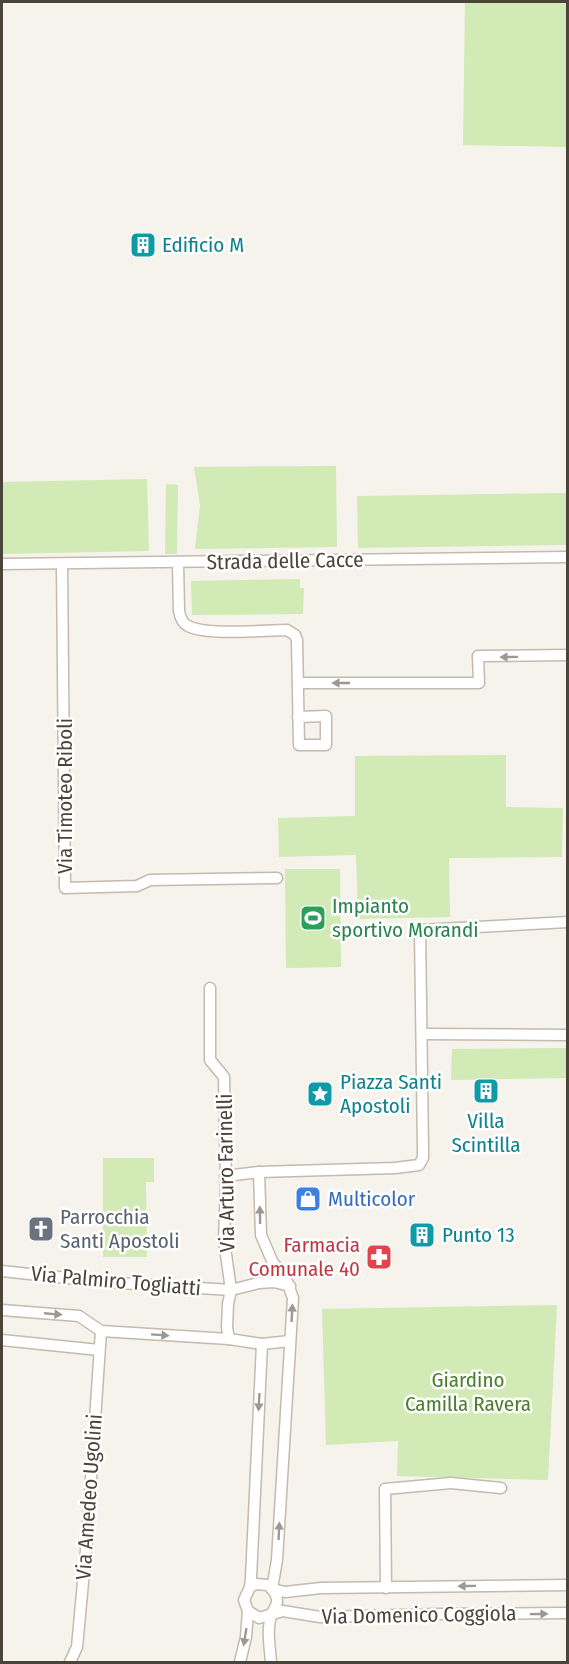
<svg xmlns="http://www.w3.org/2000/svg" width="569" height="1664" font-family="'Fira Sans Condensed',sans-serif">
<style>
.green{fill:#d2eab5}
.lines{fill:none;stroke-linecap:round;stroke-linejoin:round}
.minor-casing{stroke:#c2bbae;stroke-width:13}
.minor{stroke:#fff;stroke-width:10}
.oneway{fill:#9c9892}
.labels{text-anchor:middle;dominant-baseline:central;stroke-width:5;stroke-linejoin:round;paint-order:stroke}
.culture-label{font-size:21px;fill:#0d838f;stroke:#fff;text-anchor:start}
.street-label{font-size:21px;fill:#4b4439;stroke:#fff}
.leisure-label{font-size:21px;fill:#27864d;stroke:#fff;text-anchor:start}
.shop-label{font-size:21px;fill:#366cbe;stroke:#fff;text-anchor:start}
.worship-label{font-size:21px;fill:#5b616d;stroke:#fff;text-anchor:start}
.health-label{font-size:21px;fill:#be3a42;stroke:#fff;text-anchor:end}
.park-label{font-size:21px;fill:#4a7f2a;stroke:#fff}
</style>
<rect width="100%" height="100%" fill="#f6f3ec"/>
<!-- green -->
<g class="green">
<polygon points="465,2 567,2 567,147 463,145"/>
<polygon points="336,466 337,547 195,549 200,505 194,467"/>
<polygon points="147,479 149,551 2,554 2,482"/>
<polygon points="166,484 178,485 177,554 165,554"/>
<polygon points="567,493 567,545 358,548 357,496"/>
<polygon points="300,579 300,588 304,588 303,614 192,615 191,581"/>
<polygon points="506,755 506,807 563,808 562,857 449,858 450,917 358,919 356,855 279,857 278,818 355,816 355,756"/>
<polygon points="285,869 340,869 341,967 286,968"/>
<polygon points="567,1048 567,1078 451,1080 452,1049"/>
<polygon points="103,1158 154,1158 154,1182 146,1182 147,1257 103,1257"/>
<polygon points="557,1305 548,1480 397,1476 398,1441 326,1445 322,1309"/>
</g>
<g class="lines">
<!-- minor casing -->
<g class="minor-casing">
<g id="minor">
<path d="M178 562 179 611C180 617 182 623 188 626 207 636 264 630 287 630L295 635 297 640 299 745H326V716L298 717"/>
<polyline points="2,564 568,557"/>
<polyline points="62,564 65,888 137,886 150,880 277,878"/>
<polyline points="298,683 479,683 478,656 568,655"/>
<polyline points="210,988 210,1060 224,1077 226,1186 224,1240 231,1290 228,1304 227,1327 229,1339"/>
<polyline points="423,1034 568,1035"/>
<polyline points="259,1172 261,1235 273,1263 285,1276 293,1298 277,1560 272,1589"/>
<polyline points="225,1176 259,1172 395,1168 419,1165 423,1158 423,1150 420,930 568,922"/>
<polyline points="2,1271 104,1282 231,1290 259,1283 274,1282 290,1286"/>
<polyline points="2,1310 79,1316 101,1331 229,1339 262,1344 290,1341"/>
<polyline points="2,1340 99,1350"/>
<path d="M250 1587 256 1584 268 1585C273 1590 277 1594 277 1601 277 1607 273 1609 272 1614 266 1628 270 1648 271 1662"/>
<polyline points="386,1588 385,1489 451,1483 501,1488"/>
<polyline points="272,1589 285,1592 321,1588 568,1585"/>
<polyline points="248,1611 259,1618 283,1611 320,1617 440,1614 568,1613"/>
<polyline points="70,1662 77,1647 87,1539 101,1331"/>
<polyline points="240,1662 246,1637 248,1611 244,1600 250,1587 251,1578 262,1344"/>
</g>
</g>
<!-- minor -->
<use href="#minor" class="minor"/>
</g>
<!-- one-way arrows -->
<defs><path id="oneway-solid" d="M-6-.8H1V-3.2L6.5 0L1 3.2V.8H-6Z" transform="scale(1.5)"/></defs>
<g class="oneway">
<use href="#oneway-solid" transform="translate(509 657) rotate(179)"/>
<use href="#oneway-solid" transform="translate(341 683) rotate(180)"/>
<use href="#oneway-solid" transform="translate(260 1215) rotate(-91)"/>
<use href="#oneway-solid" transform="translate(292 1313) rotate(-87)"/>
<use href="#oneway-solid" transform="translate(53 1314) rotate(5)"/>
<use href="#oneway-solid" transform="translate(160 1335) rotate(4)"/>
<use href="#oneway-solid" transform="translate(259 1402) rotate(93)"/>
<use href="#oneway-solid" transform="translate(279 1531) rotate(-87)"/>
<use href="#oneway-solid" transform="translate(467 1586) rotate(179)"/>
<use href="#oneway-solid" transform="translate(539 1614) rotate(-1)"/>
<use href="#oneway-solid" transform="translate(245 1637) rotate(99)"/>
</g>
<!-- icons -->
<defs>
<g id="building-square" transform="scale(1.35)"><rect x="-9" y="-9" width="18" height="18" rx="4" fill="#0f9aa8" stroke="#fff"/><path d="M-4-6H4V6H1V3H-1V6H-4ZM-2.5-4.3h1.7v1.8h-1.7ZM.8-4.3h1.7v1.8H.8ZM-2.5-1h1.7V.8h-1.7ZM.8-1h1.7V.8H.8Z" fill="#fff"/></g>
<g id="stadium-square" transform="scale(1.35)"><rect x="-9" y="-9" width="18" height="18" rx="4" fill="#2e9e5b" stroke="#fff"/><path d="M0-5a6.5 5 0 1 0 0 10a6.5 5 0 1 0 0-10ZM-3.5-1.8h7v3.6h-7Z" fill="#fff"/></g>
<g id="sight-square" transform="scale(1.35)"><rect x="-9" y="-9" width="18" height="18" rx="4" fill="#0f9aa8" stroke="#fff"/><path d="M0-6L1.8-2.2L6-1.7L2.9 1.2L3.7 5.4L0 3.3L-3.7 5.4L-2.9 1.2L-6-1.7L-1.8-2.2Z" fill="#fff"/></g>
<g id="shop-square" transform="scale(1.35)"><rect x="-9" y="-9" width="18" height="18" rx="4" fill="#3f7fe0" stroke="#fff"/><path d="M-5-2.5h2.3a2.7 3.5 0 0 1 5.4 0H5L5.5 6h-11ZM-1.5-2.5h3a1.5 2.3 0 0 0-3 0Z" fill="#fff"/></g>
<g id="church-square" transform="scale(1.35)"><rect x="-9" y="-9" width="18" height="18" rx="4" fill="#6b7280" stroke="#fff"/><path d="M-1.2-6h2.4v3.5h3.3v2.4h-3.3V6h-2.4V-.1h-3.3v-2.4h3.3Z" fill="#fff"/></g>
<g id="pharmacy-square" transform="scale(1.35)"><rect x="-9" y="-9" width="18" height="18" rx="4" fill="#e0444e" stroke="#fff"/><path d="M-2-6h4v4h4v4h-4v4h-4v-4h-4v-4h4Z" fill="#fff"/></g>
</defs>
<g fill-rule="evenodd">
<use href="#building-square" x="143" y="245"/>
<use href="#stadium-square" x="313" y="918"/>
<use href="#building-square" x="486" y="1091"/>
<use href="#sight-square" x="320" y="1094"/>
<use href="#shop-square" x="308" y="1199"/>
<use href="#church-square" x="41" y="1229"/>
<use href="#building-square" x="422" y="1235"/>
<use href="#pharmacy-square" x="379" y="1257"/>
</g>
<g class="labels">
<!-- culture labels -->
<g class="culture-label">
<text x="162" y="245">Edificio M</text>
<text x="340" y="1082">Piazza Santi<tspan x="340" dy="24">Apostoli</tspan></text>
<text x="486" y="1121" text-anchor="middle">Villa<tspan x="486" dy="24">Scintilla</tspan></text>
<text x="442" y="1235">Punto 13</text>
</g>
<!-- street labels -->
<g class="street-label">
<text transform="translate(285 561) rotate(-1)">Strada delle Cacce</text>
<text transform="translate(65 796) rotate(-90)">Via Timoteo Riboli</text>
<text transform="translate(226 1173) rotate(-91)">Via Arturo Farinelli</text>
<text transform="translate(116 1281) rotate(5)">Via Palmiro Togliatti</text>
<text transform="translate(89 1497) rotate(-86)">Via Amedeo Ugolini</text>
<text transform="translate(419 1615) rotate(-1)">Via Domenico Coggiola</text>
</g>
<!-- leisure labels -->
<g class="leisure-label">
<text x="332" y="906">Impianto<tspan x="332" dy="24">sportivo Morandi</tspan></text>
</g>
<!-- shop labels -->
<g class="shop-label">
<text x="328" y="1199">Multicolor</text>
</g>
<!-- worship labels -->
<g class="worship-label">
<text x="60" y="1217">Parrocchia<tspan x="60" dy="24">Santi Apostoli</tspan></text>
</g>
<!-- health labels -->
<g class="health-label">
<text x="360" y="1245">Farmacia<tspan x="360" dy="24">Comunale 40</tspan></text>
</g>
<!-- park labels -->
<g class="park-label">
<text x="468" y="1380">Giardino<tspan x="468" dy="24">Camilla Ravera</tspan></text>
</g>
</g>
<!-- border -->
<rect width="569" height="1664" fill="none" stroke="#4b4439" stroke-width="6"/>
</svg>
